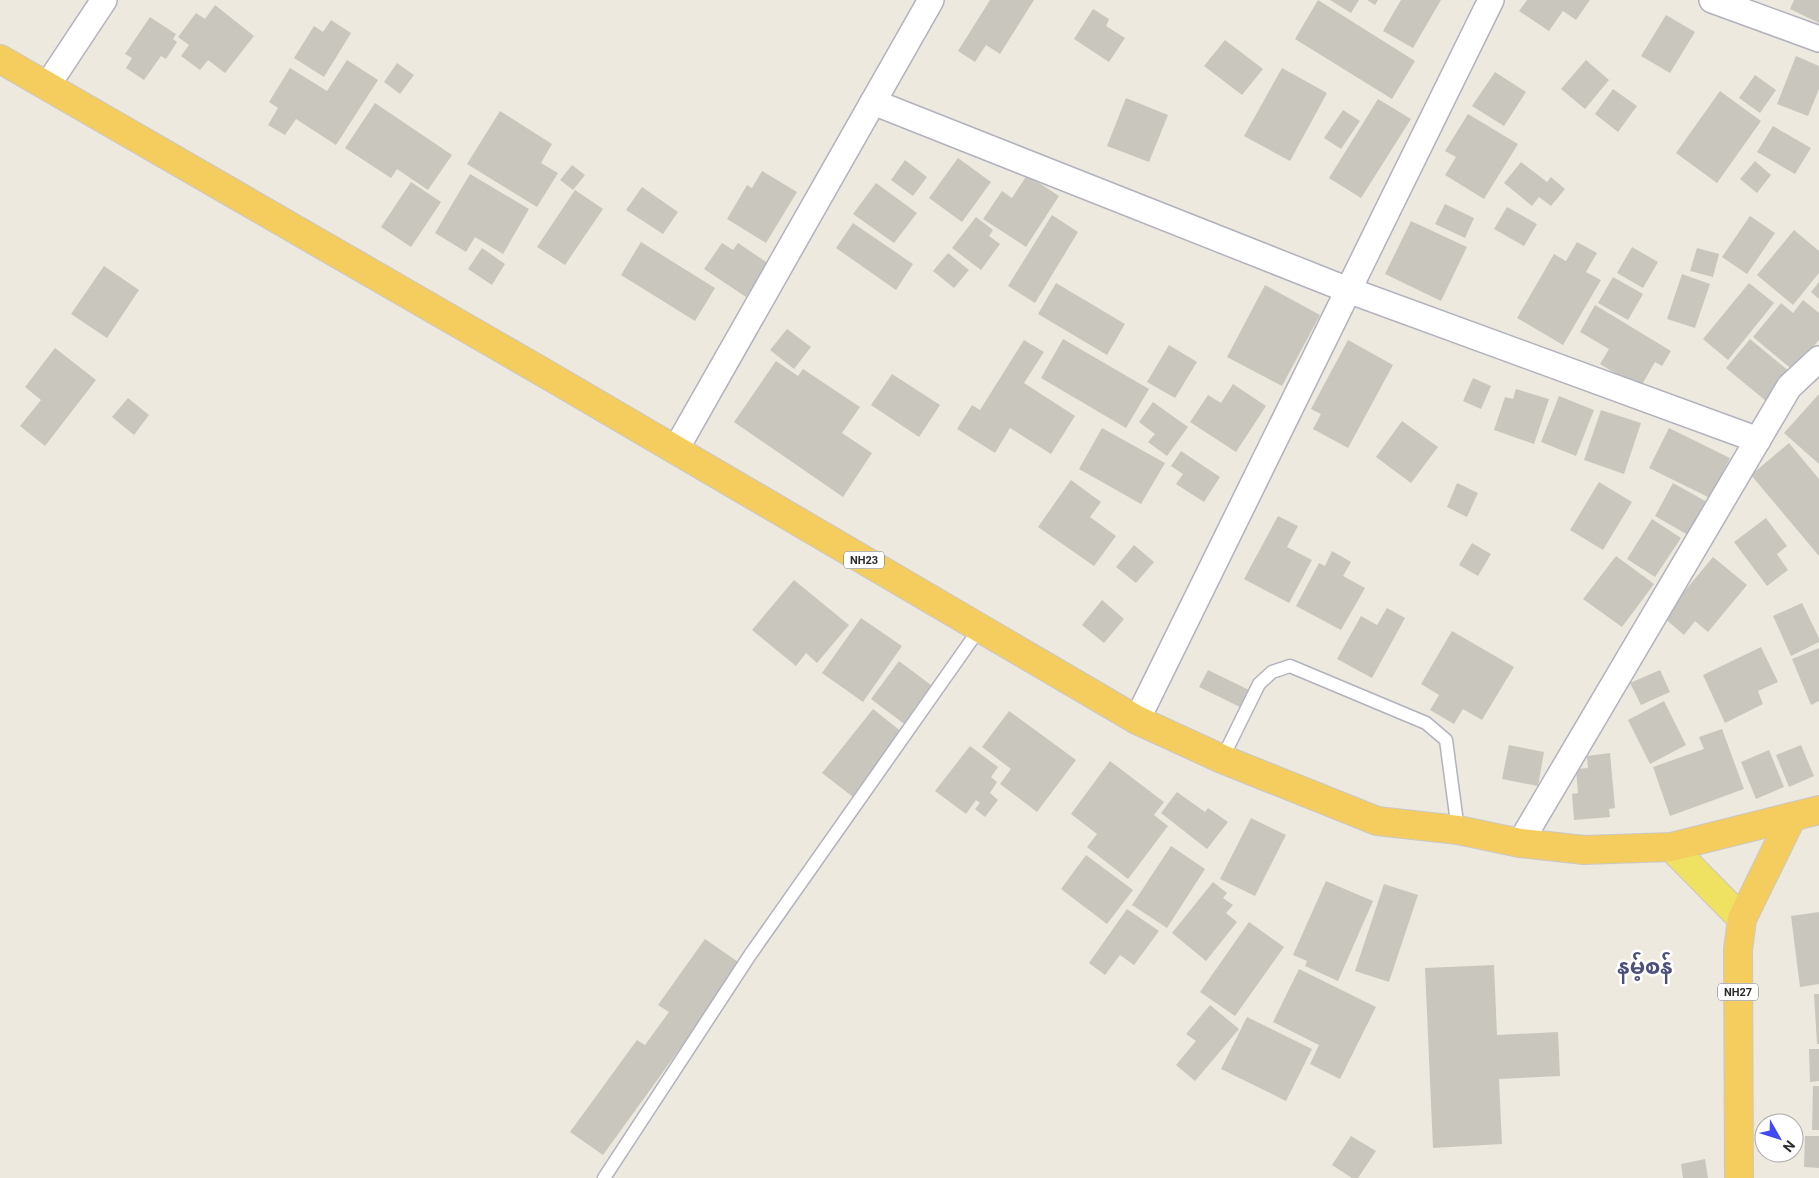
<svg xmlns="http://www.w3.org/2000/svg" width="1819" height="1178" font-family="Roboto,'Noto Sans Myanmar',sans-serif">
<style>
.building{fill:#c9c7bd}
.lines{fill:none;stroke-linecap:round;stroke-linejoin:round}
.service-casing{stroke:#b2b2bf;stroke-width:15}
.minor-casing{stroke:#b2b2bf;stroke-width:28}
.primary-casing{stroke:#c8c8c8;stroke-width:30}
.trunk-casing{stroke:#c8c8c8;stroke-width:30}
.service{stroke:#fff;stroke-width:12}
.minor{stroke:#fff;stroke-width:25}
.primary{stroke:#efe162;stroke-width:28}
.trunk{stroke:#f5cc5e;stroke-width:28}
.labels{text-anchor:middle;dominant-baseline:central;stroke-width:5;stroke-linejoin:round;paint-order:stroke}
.shield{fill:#fff;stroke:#6b6b6b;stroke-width:1}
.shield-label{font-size:11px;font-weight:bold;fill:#2c2c2c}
.town-label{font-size:22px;font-weight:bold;fill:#4c4e7c;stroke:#fff}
</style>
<rect width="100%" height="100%" fill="#ede9de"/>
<!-- building -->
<g class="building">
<polygon points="990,0 1034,0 1000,54 986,45 975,62 958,51"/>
<polygon points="1318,0 1415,61 1392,99 1295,39"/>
<polygon points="1330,0 1359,0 1351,13"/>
<polygon points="1367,0 1378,0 1375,5"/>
<polygon points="1401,0 1441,0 1413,48 1383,31"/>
<polygon points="1527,0 1590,0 1576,20 1563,11 1549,31 1519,11"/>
<polygon points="1794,0 1819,0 1819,23 1790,9"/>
<polygon points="215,5 254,36 225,73 208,60 200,70 181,56 189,45 178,37 196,13 205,19"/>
<polygon points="1093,9 1109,19 1106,26 1125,38 1109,62 1074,39"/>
<polygon points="1666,15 1695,32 1670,73 1641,56"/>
<polygon points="150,17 176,34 173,39 177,42 166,59 161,56 144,80 126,68 132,58 125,54"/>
<polygon points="331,20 351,33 324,77 294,58 314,26 323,32"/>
<polygon points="1225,40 1263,69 1242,95 1204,66"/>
<polygon points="1796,56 1819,66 1819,89 1808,116 1777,104"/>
<polygon points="347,60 378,80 336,145 296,119 285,135 268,125 278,108 269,102 290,68 327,91"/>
<polygon points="1586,60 1609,80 1585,109 1561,89"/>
<polygon points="397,63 414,75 400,94 384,82"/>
<polygon points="1282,68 1327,93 1290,161 1244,136"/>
<polygon points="1495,72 1526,92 1504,126 1472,106"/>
<polygon points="1755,75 1776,90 1760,113 1739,98"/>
<polygon points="1613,89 1637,106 1618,132 1595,114"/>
<polygon points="1720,91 1761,121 1717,183 1676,153"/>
<polygon points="1126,98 1168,115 1149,162 1107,146"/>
<polygon points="1378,99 1411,119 1361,198 1329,178"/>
<polygon points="375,103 452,155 428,190 397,169 391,178 345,148"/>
<polygon points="1343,110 1360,121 1341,149 1324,138"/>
<polygon points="500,111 552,144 541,163 558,173 537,207 467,164"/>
<polygon points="1468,114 1518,144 1484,199 1445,175 1456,157 1445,151"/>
<polygon points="1773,126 1811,148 1795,174 1757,152"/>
<polygon points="958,158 991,182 962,222 929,198"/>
<polygon points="905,160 927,177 913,196 891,180"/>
<polygon points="1755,161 1771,175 1757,193 1740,179"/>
<polygon points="1521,162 1547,182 1551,177 1565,189 1551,206 1539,197 1532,206 1504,183"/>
<polygon points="572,165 585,175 573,190 560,180"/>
<polygon points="762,171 797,192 766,243 727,219 747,185 752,188"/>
<polygon points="470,174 529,209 503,254 475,237 466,252 435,233"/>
<polygon points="1027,175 1059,196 1026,247 983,219 1002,191 1012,198"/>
<polygon points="411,182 441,202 411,247 381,227"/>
<polygon points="876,183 917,213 894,243 853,214"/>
<polygon points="642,187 678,212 663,234 626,210"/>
<polygon points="575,190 603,209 565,265 537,247"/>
<polygon points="1445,204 1474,218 1465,238 1435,224"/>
<polygon points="1507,207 1537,224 1524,246 1494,229"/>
<polygon points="1052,215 1078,232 1035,303 1008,286"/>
<polygon points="1750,216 1775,233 1747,274 1722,257"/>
<polygon points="976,217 993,230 989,236 1000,244 981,270 952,248"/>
<polygon points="1411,221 1467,247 1441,301 1385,274"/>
<polygon points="853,223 913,264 896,290 836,248"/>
<polygon points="1794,230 1819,251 1819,273 1793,305 1757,275"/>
<polygon points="641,242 715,288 695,321 621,275"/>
<polygon points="1577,242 1597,253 1586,272 1601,280 1563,345 1517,318 1554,254 1566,261"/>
<polygon points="722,243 733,250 738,243 769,264 746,297 704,269"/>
<polygon points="1632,247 1658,262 1643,288 1617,273"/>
<polygon points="482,248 505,264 492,285 468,269"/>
<polygon points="1697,248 1719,254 1713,277 1690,271"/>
<polygon points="948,253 969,270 954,288 933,271"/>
<polygon points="104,266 139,290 107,338 71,314"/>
<polygon points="1682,274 1710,284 1695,328 1667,319"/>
<polygon points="1613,277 1643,294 1628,320 1598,303"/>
<polygon points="1819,282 1819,299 1811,292"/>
<polygon points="1056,283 1125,324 1107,355 1038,314"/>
<polygon points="1749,283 1774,303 1728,360 1703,339"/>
<polygon points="1265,285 1320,315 1282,386 1227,357"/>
<polygon points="1803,300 1819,313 1819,340 1794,371 1753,337 1781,303 1793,313"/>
<polygon points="1595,305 1671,351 1662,366 1655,362 1640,388 1600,364 1609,349 1580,332"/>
<polygon points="787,329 811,347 794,369 770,350"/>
<polygon points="1063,339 1149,389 1126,428 1041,378"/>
<polygon points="1750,339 1790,372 1766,401 1726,368"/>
<polygon points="1024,340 1044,352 1024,383 1075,416 1051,454 1010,428 995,453 957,429 972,405 980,410"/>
<polygon points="1348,340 1393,365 1348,448 1313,429 1321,414 1311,409"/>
<polygon points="1169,345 1197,362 1175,398 1147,382"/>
<polygon points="55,348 96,380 45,446 20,426 41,400 25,387"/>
<polygon points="776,361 798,376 803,369 860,407 842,433 872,453 843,497 734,422"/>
<polygon points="892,374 940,405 919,437 871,405"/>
<polygon points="1473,378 1491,386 1481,409 1463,401"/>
<polygon points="1233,384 1266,406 1236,452 1190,422 1208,395 1221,403"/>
<polygon points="1516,389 1549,399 1534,444 1494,430 1505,397 1513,399"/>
<polygon points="1819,394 1819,464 1784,433"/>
<polygon points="1559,396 1594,410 1576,456 1541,442"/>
<polygon points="128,398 149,415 134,435 112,417"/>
<polygon points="1153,402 1188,427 1167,456 1148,442 1155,434 1139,422"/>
<polygon points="1601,410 1641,423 1624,474 1584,460"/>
<polygon points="1402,421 1438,447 1411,483 1376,457"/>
<polygon points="1102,428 1165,463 1141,504 1079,469"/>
<polygon points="1669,428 1730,458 1710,498 1649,468"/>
<polygon points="1789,443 1819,479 1819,556 1751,475"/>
<polygon points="1181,451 1220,477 1204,502 1176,484 1183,474 1171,466"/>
<polygon points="1071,480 1101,502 1090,517 1116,536 1094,566 1038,527"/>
<polygon points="1599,482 1632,502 1603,550 1570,530"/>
<polygon points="1457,483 1478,493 1467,517 1447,507"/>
<polygon points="1673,483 1707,502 1688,535 1655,516"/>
<polygon points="1278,516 1298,526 1287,547 1312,560 1289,603 1244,579"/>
<polygon points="1766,518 1787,546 1777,554 1788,570 1767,586 1734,542"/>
<polygon points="1652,519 1681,538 1655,577 1627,559"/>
<polygon points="1472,543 1491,554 1478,576 1459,565"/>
<polygon points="1134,545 1154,562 1136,583 1116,567"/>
<polygon points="1332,551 1351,562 1343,576 1365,588 1341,630 1296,606 1319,563 1325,566"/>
<polygon points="1616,556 1654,584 1622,627 1583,599"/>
<polygon points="1713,557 1747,585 1708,632 1695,621 1684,635 1663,617"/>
<polygon points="794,580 849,625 817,663 806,653 796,666 752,630"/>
<polygon points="1102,600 1124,619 1104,643 1082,625"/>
<polygon points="1802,603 1819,638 1819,642 1791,656 1773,616"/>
<polygon points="1387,608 1405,618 1372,678 1337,659 1361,616 1377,625"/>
<polygon points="861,618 902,646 863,702 822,673"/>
<polygon points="1452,631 1514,667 1482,720 1463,709 1454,724 1430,710 1439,695 1421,684"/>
<polygon points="1761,647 1778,682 1758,691 1763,704 1725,723 1703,675"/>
<polygon points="1819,648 1819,701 1811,705 1792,659"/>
<polygon points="899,661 935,688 907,726 871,699"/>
<polygon points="1208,670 1249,690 1240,707 1199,687"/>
<polygon points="1660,670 1670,692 1641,705 1630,683"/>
<polygon points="1664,701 1686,745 1650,764 1628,720"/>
<polygon points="873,709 903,733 853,797 822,773"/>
<polygon points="1009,711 1076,760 1037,812 1000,784 1011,769 982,747"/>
<polygon points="1722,729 1744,789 1670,816 1653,767 1704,749 1699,737"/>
<polygon points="1509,745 1544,752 1538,786 1502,779"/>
<polygon points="1801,745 1814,776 1789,787 1776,755"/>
<polygon points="970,746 998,767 991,777 997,782 990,793 998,800 985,817 975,809 980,803 976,800 966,814 935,791"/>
<polygon points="1769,750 1784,787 1756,799 1741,762"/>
<polygon points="1610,753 1615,808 1609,809 1610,817 1574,820 1572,794 1578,793 1576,769 1588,768 1587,756"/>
<polygon points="1110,761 1164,802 1154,815 1168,826 1128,879 1087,847 1097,834 1071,814"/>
<polygon points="1177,792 1205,812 1208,808 1228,822 1207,849 1161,813"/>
<polygon points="1251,818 1286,835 1255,896 1220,879"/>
<polygon points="1171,846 1205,869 1167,928 1132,905"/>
<polygon points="1086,855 1133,890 1107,924 1061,889"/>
<polygon points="1326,881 1373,901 1338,981 1305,966 1307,961 1293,955"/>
<polygon points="1213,882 1227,893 1223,898 1233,905 1226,913 1237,922 1206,961 1172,933"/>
<polygon points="1384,884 1418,895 1389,982 1355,971"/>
<polygon points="1127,909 1159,931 1134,965 1120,955 1105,975 1089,963"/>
<polygon points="1819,912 1819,984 1800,987 1791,916"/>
<polygon points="1249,922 1284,947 1235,1016 1200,992"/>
<polygon points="705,939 741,964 603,1155 570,1132 637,1040 645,1045 669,1012 658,1005"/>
<polygon points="1494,965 1497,1035 1558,1032 1560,1076 1499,1079 1502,1144 1433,1148 1425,968"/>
<polygon points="1299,969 1376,1007 1340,1079 1310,1064 1319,1045 1273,1022"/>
<polygon points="1814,994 1819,994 1819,1044 1817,1044"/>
<polygon points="1210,1005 1239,1029 1195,1081 1176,1065 1196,1041 1186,1034"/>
<polygon points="1247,1017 1312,1049 1286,1101 1221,1069"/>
<polygon points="1809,1049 1819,1049 1819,1081 1810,1082"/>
<polygon points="1813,1086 1819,1086 1819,1130 1812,1130"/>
<polygon points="1351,1136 1376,1151 1358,1178 1352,1178 1332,1165"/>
<polygon points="1805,1136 1819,1136 1819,1168 1804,1167"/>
<polygon points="1705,1159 1708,1178 1683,1178 1681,1164"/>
</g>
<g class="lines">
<!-- service casing -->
<g class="service-casing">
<g id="service">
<polyline points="1222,759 1259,684 1272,672 1290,666 1426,723 1446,740 1458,830"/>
<polyline points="604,1178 750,955 980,628"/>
</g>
</g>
<!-- minor casing -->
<g class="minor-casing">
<g id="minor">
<polyline points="1712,0 1819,39"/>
<polyline points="47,86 104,0"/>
<polyline points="873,102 1348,290 1758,440"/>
<polyline points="676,449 931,0"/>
<polyline points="1137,720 1491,0"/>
<polyline points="1520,843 1789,387 1819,359"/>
</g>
</g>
<!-- primary casing -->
<g class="primary-casing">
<polyline id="primary" points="1671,847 1742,919"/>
</g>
<!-- trunk casing -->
<g class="trunk-casing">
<g id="trunk">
<polyline points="0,59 546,374 1137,720 1222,759 1377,821 1458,830 1520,843 1584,850 1671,847 1819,810"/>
<polyline points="1739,1178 1738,950 1742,919 1792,817"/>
</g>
</g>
<!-- service -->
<use href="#service" class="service"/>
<!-- minor -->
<use href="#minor" class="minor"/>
<!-- primary -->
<use href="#primary" class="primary"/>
<!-- trunk -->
<use href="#trunk" class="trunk"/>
</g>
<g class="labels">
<!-- shield labels -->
<g class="shield">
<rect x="844" y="551.5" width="40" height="17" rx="4"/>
<rect x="1718" y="983.5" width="40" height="17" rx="4"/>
</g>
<g class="shield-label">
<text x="864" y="560">NH23</text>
<text x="1738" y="992">NH27</text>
</g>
<!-- town labels -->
<g class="town-label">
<text x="1645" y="966">နမ့်စန်</text>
</g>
</g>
<!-- north arrow -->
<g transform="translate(1779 1138) rotate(129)"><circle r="24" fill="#ffffff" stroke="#ababab"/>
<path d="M0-4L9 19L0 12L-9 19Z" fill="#424af7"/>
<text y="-8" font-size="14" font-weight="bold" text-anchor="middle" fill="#2c2c2c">N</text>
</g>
</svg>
